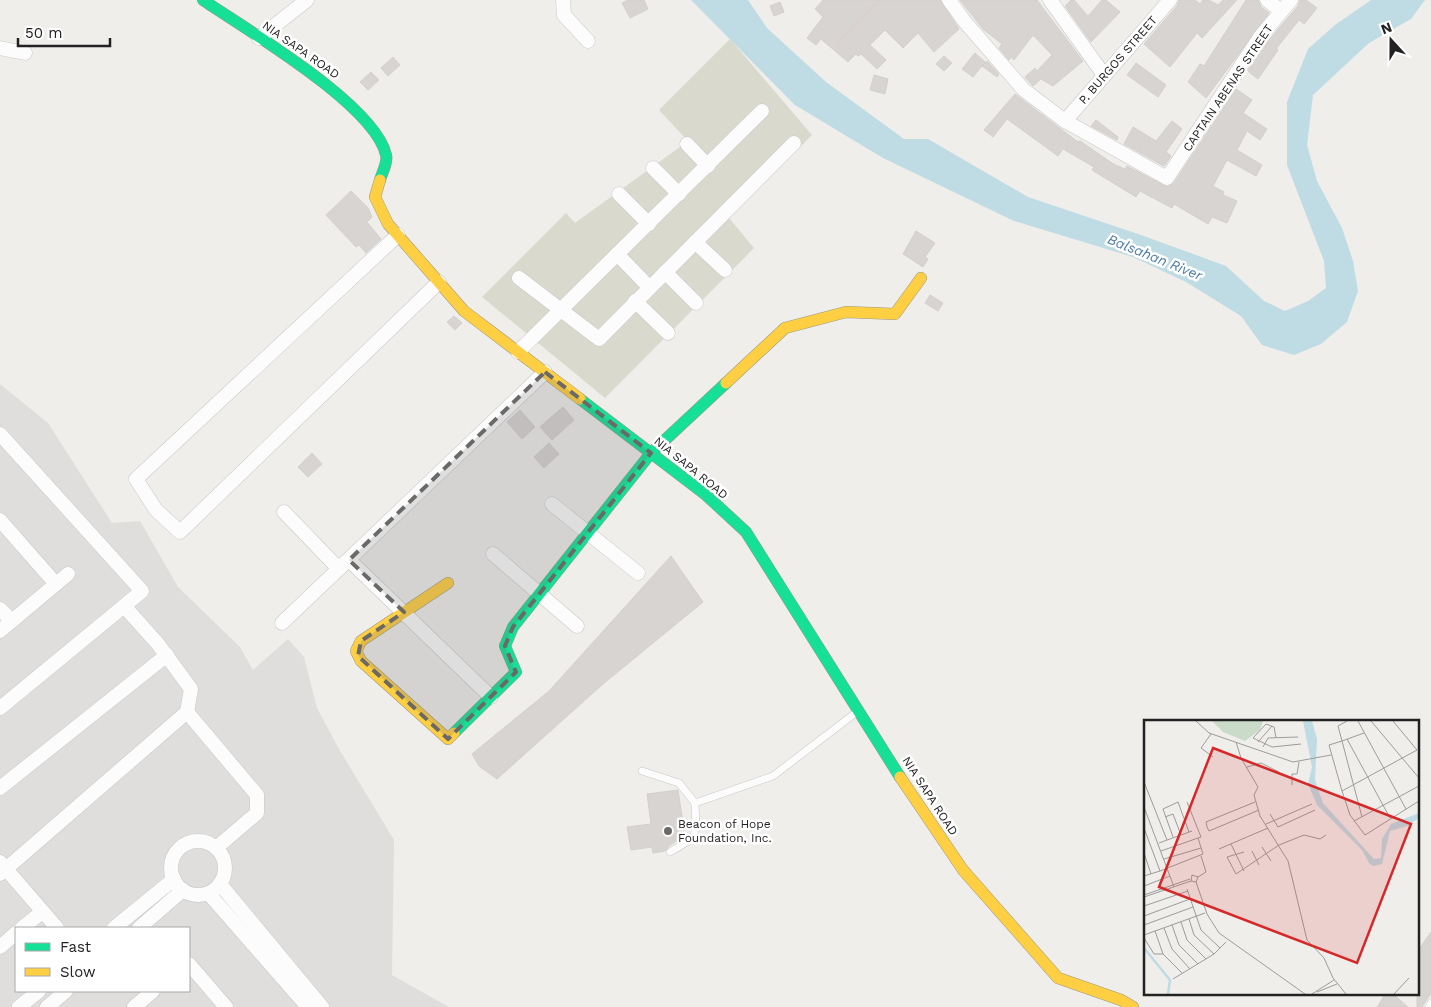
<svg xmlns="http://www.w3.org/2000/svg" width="1431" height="1007" font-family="'Work Sans',sans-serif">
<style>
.residential{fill:#dfdedc;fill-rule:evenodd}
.construction{fill:#d9d9cd}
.water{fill:#bfdbe3}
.building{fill:#d7d4d2;stroke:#d3d0cc}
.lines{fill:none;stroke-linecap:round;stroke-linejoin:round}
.lane-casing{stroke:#c9c8c7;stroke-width:8}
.street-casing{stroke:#c9c8c7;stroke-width:15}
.fast-casing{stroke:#999a82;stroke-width:12}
.slow-casing{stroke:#999a82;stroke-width:12}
.path{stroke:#dccecd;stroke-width:2.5;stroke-dasharray:2.5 2.5;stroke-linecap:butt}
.lane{stroke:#fdfcfc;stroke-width:7}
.street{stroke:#fdfcfc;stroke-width:14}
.fast{stroke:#16e098;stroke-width:11}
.slow{stroke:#ffcf43;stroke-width:11}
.marked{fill:#6a6968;fill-opacity:0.2;stroke:#6a6968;stroke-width:4;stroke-dasharray:10 6;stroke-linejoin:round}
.poi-dot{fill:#6a6968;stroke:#fff;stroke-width:2}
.labels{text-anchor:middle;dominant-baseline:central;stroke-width:5;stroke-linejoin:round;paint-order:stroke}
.street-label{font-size:12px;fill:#222;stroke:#fff}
.poi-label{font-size:12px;fill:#222;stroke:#fff;text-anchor:start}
.water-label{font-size:14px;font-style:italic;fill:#4a7aab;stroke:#fff}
.inset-river{fill:none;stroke:#bfdbe3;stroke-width:2.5}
.inset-road{fill:none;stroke:#9e9c9b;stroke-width:1}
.view{fill:#d62828;fill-opacity:0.15;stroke:#d62828;stroke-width:2.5}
.inset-edge{fill:none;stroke:#222;stroke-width:2.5}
</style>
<rect width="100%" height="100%" fill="#f0eeeb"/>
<!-- residential -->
<path class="residential" d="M0 384 48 423 112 523 140 521 178 587 240 647 253 670 288 639 304 657 317 708 339 749 394 840 392 975 449 1007H0ZM16 928H189V991H16Z"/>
<!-- construction -->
<polygon class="construction" points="730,39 812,135 729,218 754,248 605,398 482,297 566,213 575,223 688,141 659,110"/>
<!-- water -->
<polygon class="water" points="691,0 748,0 767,28 826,82 904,139 928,139 1028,197 1141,235 1226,266 1264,301 1285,311 1308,301 1326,288 1324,261 1287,165 1287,102 1308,49 1335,25 1371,0 1425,0 1411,19 1369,43 1313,95 1307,145 1317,181 1342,228 1353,261 1358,291 1347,322 1321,344 1294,355 1262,345 1241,316 1186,282 1133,257 1014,221 883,158 795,105"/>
<!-- building -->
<g class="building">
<polygon points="628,0 644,0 648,9 630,18 622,3"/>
<polygon points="823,0 940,0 959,29 934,52 918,33 903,48 885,30 870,45 886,60 877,69 861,54 858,56 856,54 848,62 821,39 816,45 807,38 823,17 815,9"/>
<polygon points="960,0 1037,0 1083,61 1053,86 1041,79 1033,86 1025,77 1035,68 1037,71 1052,55 1033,35 1014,60 1011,57 1009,60 999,48 1002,44 983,29"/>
<polygon points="1071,0 1074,0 1088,16 1102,0 1106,0 1120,12 1091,42 1065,6"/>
<polygon points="1179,0 1195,0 1200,4 1203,0 1209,0 1218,5 1223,0 1237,0 1202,38 1197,33 1170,67 1144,44 1177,6"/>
<polygon points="1246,0 1258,0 1261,7 1269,13 1206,98 1188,82 1200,64 1204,66"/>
<polygon points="1300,0 1306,0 1317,8 1304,24 1299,20 1276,49 1278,50 1258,79 1248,71 1267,42 1298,6"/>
<polygon points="780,2 784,12 774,16 770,6"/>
<polygon points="975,53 985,62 973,77 962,69"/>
<polygon points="944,56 952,63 944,71 936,64"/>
<polygon points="393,57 400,65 388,76 381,68"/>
<polygon points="987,61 999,74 997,77 982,66"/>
<polygon points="1136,63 1166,85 1158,97 1127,75"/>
<polygon points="371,72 379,80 368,90 360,82"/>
<polygon points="874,75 888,79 885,94 870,90"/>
<polygon points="1236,89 1252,100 1243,113 1267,129 1260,140 1247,131 1237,150 1262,165 1256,176 1227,160 1213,186 1224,192 1223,195 1237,201 1227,223 1212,217 1208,224 1174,204 1172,208 1140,191 1136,197 1092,170 1094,167 1063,149 1058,156 1007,119 993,137 984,130 1015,94 1078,142 1080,141 1115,165 1125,169 1127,166 1167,187 1174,183"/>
<polygon points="1096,120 1118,137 1117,140 1091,126"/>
<polygon points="1172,121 1182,129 1166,152 1171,156 1164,166 1124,144 1133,127 1156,141"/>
<polygon points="351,191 368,208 372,217 367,222 381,239 366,253 359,245 356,247 326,215"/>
<polygon points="916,231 935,243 925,257 928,259 923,267 903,254"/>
<polygon points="930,295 943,303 938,311 925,303"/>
<polygon points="454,316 462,323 455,330 447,322"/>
<polygon points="563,407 574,420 552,440 540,427"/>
<polygon points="520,410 535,427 522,439 507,422"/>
<polygon points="549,443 559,454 544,468 534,457"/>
<polygon points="312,453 322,464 308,477 298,467"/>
<polygon points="671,556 703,602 603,684 497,779 479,766 472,754 549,691"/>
<polygon points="678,790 685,836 670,845 665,851 653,853 652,847 631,850 627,827 651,824 647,794"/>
<polygon points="1431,932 1431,993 1422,1007 1417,1007 1417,952"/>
<polygon points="1386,993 1392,993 1408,1007 1377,1007"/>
</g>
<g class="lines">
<!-- lane casing -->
<g class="lane-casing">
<g id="lane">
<polyline points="642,771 679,783 695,803 773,776 858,711"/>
<path d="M670 852C700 835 696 837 695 803"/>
<polyline points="1429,1007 1431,1003"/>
</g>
</g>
<!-- street casing -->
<g class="street-casing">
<g id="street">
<polyline points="563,0 564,15 588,41"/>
<polyline points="949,0 965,22 1024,90 1065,121 1167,178 1260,37 1291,0"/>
<polyline points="1050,0 1104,75"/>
<polyline points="1267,0 1281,11"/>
<polyline points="259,38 307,0"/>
<polyline points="0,48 25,53"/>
<polyline points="1065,121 1170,0"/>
<polyline points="687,144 708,166"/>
<polyline points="653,168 679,194"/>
<polyline points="619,194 649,224"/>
<polyline points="398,235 136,479 156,510 180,532 439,282"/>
<polyline points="695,242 725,270"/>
<polyline points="618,255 649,287"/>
<polyline points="665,272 696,303"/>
<polyline points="519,278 599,339 794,143"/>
<polyline points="635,301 668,333"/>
<polyline points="518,352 762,111"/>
<polyline points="0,434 142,591 124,606"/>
<polyline points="552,504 638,573"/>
<polyline points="284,512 339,569"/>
<polyline points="0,520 56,584"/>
<polyline points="493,554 577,626"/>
<polyline points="349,560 491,697"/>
<polyline points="0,609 12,621"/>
<polyline points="282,623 545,372"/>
<polyline points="0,631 68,574"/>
<polyline points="0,708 124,606 158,644 191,689 187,712 0,874"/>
<polyline points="187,712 257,795 257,813 216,848"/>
<polyline points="0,788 167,655"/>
<circle cx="198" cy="868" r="27"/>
<polyline points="0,862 57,928"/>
<polyline points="220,884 322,1007"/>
<polyline points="209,894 308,1007"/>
<polyline points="22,928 42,912"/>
<polyline points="114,928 174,879"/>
<polyline points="139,928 183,890"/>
<polyline points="0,947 16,933"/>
<polyline points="189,964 226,1007"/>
<polyline points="19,1007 39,991"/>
<polyline points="47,1007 66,991"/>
<polyline points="134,1007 153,991"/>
</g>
</g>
<!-- fast casing -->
<g class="fast-casing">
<g id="fast">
<path d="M203 0C247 30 375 105 386 155 388 162 382 173 380 180"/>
<polyline points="580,399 706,495 746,532 900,777"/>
<polyline points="454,733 516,672 505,646 513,627 651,453 726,383"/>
</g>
</g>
<!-- slow casing -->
<g class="slow-casing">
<g id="slow">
<polyline points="380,180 375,197 388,224 464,311 580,399"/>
<polyline points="726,383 785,328 846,312 895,314 921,278"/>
<polyline points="448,583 361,641 356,651 361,661 448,739 454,733"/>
<polyline points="900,777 963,870 1058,978 1121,1000 1133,1007"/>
</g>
</g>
<!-- path -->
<polyline class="path" points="836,45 879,0"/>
<!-- lane -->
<use href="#lane" class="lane"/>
<!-- street -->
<use href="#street" class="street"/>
<!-- fast -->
<use href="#fast" class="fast"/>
<!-- slow -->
<use href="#slow" class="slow"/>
</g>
<!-- marked area -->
<path class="marked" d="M545 372 651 453 513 627 505 646 516 672 448 739 358 656 361 641 404 612 349 560Z"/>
<!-- markers -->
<circle class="poi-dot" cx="668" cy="831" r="5"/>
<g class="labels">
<!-- street labels -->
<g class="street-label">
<text transform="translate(301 50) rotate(35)">NIA SAPA ROAD</text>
<text transform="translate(1118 60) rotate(-49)">P. BURGOS STREET</text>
<text transform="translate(1228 88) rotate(-56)">CAPTAIN ABENAS STREET</text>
<text transform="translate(691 468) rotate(39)">NIA SAPA ROAD</text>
<text transform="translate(930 796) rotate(57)">NIA SAPA ROAD</text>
</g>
<!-- poi labels -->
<g class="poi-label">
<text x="678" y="824">Beacon of Hope<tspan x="678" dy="14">Foundation, Inc.</tspan></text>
</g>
<!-- water labels -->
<g class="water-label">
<text transform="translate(1155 257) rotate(22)">Balsahan River</text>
</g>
</g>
<!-- overview -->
<g transform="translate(1144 720)">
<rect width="275" height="275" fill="#f0eeeb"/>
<path d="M68 1H119L116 10 101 21 79 12Z" fill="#cadbca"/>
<path d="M159 1H168L173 19 171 60 179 83 230 139 237 138 238 119 247 104 275 93V98L263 106 246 111 238 144 229 146 225 143 218 130 173 85 164 64 168 47Z" fill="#bfdbe3"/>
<path class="inset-river" d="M0 228 26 260 24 274"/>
<path class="inset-road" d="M52 1 65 13 149 42 187 35M203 1 194 6 198 21 185 25 198 71 273 30 249 1M214 1 262 89M227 1 275 58M67 14 57 28 69 37M132 18 130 7 122 4 109 18 128 27 157 24M203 19 246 98M92 22 97 38 114 67 110 75 116 96 144 141 163 220 180 238 189 258 202 274M114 22 128 6M119 27 124 18 154 17M103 47 117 43 135 52M0 62 23 120M148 65V54H153L155 42M198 71 206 95 221 115 275 81M43 82 57 117 54 118M111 82 62 102 63 107 65 111 115 90M0 87 30 167M126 94 134 107 171 90M21 97 29 94 37 115M218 97 198 21 220 13M210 101 275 66M122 104 168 84M0 108 16 151 0 156M29 117 19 89 34 82 45 112M15 123 48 111M87 124 100 151M118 127 127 141M75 129 124 108M108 131 115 145M100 132 83 137 92 154 135 125 160 115 176 119 182 115M0 133 7 154M20 139 57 128M16 151 59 134 54 118 17 131M54 157 62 152 57 136M52 162 47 161 48 155 54 157 52 162 63 194 75 213 161 274M0 166 26 156M43 169 57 210 76 228M0 175 46 159M0 177 47 161M0 186 44 171M0 196 46 179M45 199 50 215 70 234M37 202 43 220 62 239M0 205 49 187M28 205 35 225 54 244M20 208 28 229 46 249M11 211 19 234 38 253M0 215 61 193M0 218 10 234H19M29 259 70 234 82 222M173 272 193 264M168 274 190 260M250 274 265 258"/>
<path class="view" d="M69 28 267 104 213 243 15 167Z"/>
<rect width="275" height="275" class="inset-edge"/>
</g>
<!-- legend -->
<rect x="15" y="927" width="175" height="65" fill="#ffffff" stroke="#a7a7a7"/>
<rect x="25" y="943" width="25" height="8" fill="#16e098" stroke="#a7a7a7"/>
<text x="60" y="952" font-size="15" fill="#222222">Fast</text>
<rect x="25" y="968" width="25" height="8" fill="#ffcf43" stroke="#a7a7a7"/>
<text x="60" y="977" font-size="15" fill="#222222">Slow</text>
<!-- north arrow -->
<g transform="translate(1391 40) rotate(339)" stroke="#ffffff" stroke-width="4" paint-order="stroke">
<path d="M0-4L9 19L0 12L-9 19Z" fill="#222222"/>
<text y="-8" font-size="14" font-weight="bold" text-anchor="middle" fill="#222222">N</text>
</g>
<!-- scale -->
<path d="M18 38v8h92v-8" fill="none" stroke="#222222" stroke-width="2.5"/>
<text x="25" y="38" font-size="15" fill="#222222" stroke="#ffffff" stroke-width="4" paint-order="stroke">50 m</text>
</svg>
